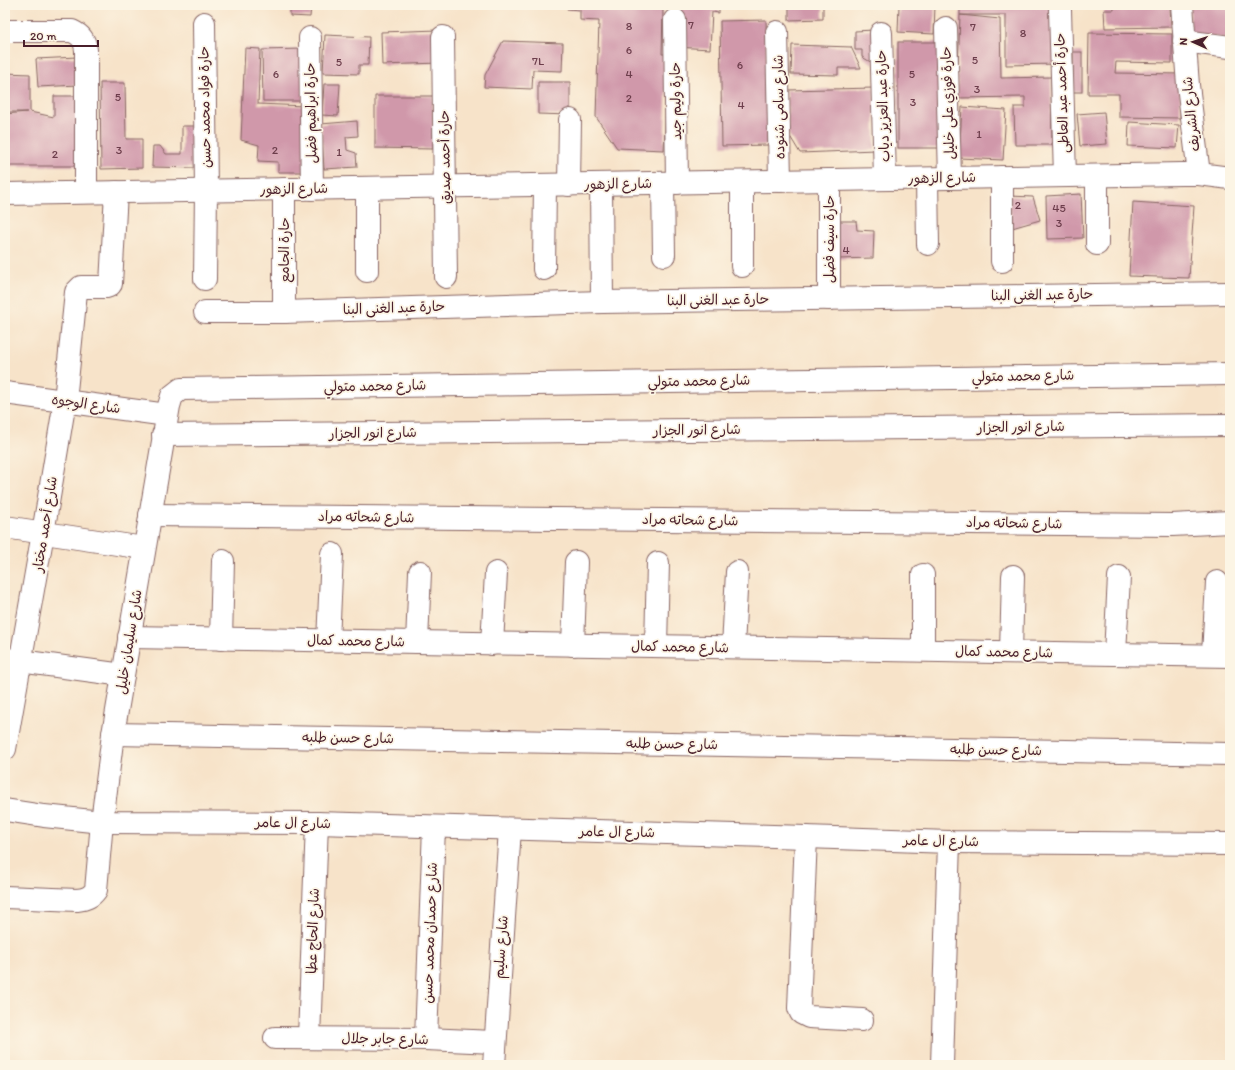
<svg xmlns="http://www.w3.org/2000/svg" width="1235" height="1070" font-family="Itim,'Playpen Sans Arabic',sans-serif">
<style>
.building{fill:#d098aa}
.lines{fill:none;stroke-linecap:round;stroke-linejoin:round}
.minor-casing{stroke:#876462;stroke-width:24}
.minor{stroke:#fff;stroke-width:22}
.labels{text-anchor:middle;dominant-baseline:central;stroke-width:3.5;stroke-linejoin:round;paint-order:stroke}
.number-label{font-size:12px;fill:#6c3d4b}
.street-label{font-size:14px;fill:#4a1f2b;stroke:#fcf5e5}
</style>
<rect width="100%" height="100%" fill="#fcf5e5"/>
<filter id="ink" filterUnits="userSpaceOnUse"><feTurbulence type="fractalNoise" baseFrequency=".025" numOctaves="2"/><feDisplacementMap in="SourceGraphic" scale="8" xChannelSelector="R" yChannelSelector="G"/><feConvolveMatrix kernelMatrix="1 2 1 2 8 2 1 2 1" color-interpolation-filters="sRGB"/></filter>
<filter id="wash" filterUnits="userSpaceOnUse"><feTurbulence type="fractalNoise" baseFrequency=".012" numOctaves="4" result="noise"/><feDisplacementMap in="SourceGraphic" scale="16" xChannelSelector="R" yChannelSelector="G"/><feGaussianBlur stdDeviation="0.9" result="paint"/><feColorMatrix in="noise" values="0 0 0 0 0 0 0 0 0 0 0 0 0 0 0 0 0 1.4 0 .05"/><feComposite in="paint" operator="in"/></filter>
<g filter="url(#wash)">
<rect width="100%" height="100%" fill="#f7e3c9"/>
<g id="blocks">
<!-- building -->
<g class="building">
<polygon points="290,5 311,5 310,17 290,16"/>
<polygon points="567,5 719,5 719,13 712,12 710,49 676,47 678,9 663,9 662,54 668,54 664,150 617,148 596,117 599,21 580,20 580,10 567,9"/>
<polygon points="789,5 823,5 823,19 789,20"/>
<polygon points="876,5 886,5 886,7 875,6"/>
<polygon points="899,5 935,5 934,34 898,32"/>
<polygon points="960,5 1050,5 1058,64 1006,65 1006,15 960,15"/>
<polygon points="1114,5 1170,5 1171,27 1105,28 1104,10 1114,10"/>
<polygon points="1190,5 1230,5 1230,39 1190,34"/>
<polygon points="960,15 1000,19 1001,78 1051,77 1052,145 1015,145 1014,107 1025,107 1025,97 957,98"/>
<polygon points="766,20 768,145 722,146 720,21"/>
<polygon points="438,30 439,63 382,65 381,32"/>
<polygon points="874,30 874,64 862,57 862,50 855,50 855,31"/>
<polygon points="1089,33 1172,34 1172,63 1116,62 1115,73 1181,74 1180,118 1119,117 1119,94 1088,94"/>
<polygon points="325,35 369,37 368,65 359,65 359,74 323,73"/>
<polygon points="503,41 563,43 562,71 533,70 532,89 484,87 485,75"/>
<rect x="898" y="42" width="41" height="106"/>
<polygon points="792,45 851,47 861,68 838,68 838,75 791,74"/>
<polygon points="245,48 260,49 258,104 305,106 306,172 278,172 278,162 258,161 259,145 241,140"/>
<polygon points="302,49 303,101 263,101 262,50"/>
<rect x="1073" y="52" width="9" height="40"/>
<polygon points="77,57 78,85 38,87 36,59"/>
<polygon points="5,73 30,74 30,112 54,117 54,96 78,96 78,166 5,166 5,114 27,112 5,112"/>
<polygon points="538,82 570,82 570,115 538,114"/>
<polygon points="100,83 125,83 126,139 142,139 142,168 101,169"/>
<polygon points="324,84 340,84 338,116 322,115"/>
<polygon points="874,88 875,150 800,153 788,133 787,90"/>
<polygon points="375,96 433,96 433,149 375,148"/>
<polygon points="962,107 1006,110 1003,160 959,158"/>
<polygon points="1104,112 1107,144 1080,146 1077,114"/>
<polygon points="357,121 358,136 346,137 347,150 356,153 357,167 324,169 321,124"/>
<polygon points="1129,122 1179,125 1177,148 1128,146"/>
<polygon points="182,126 198,126 197,168 152,167 153,146 160,146 166,154 182,154"/>
<polygon points="1081,194 1083,238 1047,239 1046,196"/>
<polygon points="1009,196 1033,197 1040,220 1012,228"/>
<polygon points="1133,202 1194,206 1189,278 1129,276"/>
<polygon points="829,221 856,221 857,230 874,231 873,258 837,259"/>
</g>
</g>
</g>
<g filter="url(#ink)">
<use href="#blocks" fill-opacity="0" stroke="#876462" stroke-width="1"/>
<g class="lines">
<!-- minor casing -->
<g class="minor-casing">
<g id="minor">
<polyline points="1182,5 1188,85 1199,174"/>
<polyline points="1060,10 1065,176"/>
<polyline points="675,20 677,183"/>
<polyline points="204,23 206,190 205,279"/>
<polyline points="946,28 950,178"/>
<path d="M5 31H72C81 35 85 40 86 50V192"/>
<polyline points="777,32 780,181"/>
<polyline points="881,33 885,179"/>
<polyline points="443,37 446,277"/>
<polyline points="310,38 312,189"/>
<polyline points="1184,41 1230,47"/>
<polyline points="1097,176 1097,244"/>
<polyline points="1002,177 1002,261"/>
<polyline points="927,179 928,244"/>
<polyline points="742,182 742,266"/>
<polyline points="663,183 664,255"/>
<polyline points="601,184 602,302"/>
<polyline points="569,185 570,120"/>
<polyline points="367,188 367,271"/>
<polyline points="5,194 1182,174 1199,174 1230,178"/>
<polyline points="544,269 545,185"/>
<polyline points="829,299 829,180"/>
<polyline points="205,312 284,312 602,302 1230,293"/>
<polyline points="284,312 284,189"/>
<polyline points="5,393 167,415"/>
<polyline points="163,435 1230,425"/>
<polyline points="150,515 1172,525 1230,522"/>
<polyline points="5,527 144,548"/>
<polyline points="129,637 1230,656"/>
<polyline points="221,639 223,561"/>
<polyline points="328,641 332,554"/>
<polyline points="417,642 420,572"/>
<polyline points="492,644 496,573"/>
<polyline points="573,645 576,562"/>
<polyline points="656,646 658,563"/>
<polyline points="733,647 737,572"/>
<polyline points="923,650 923,575"/>
<polyline points="1011,652 1013,576"/>
<polyline points="1115,654 1119,577"/>
<polyline points="1213,655 1217,582"/>
<polyline points="5,659 123,675"/>
<polyline points="113,734 1230,754"/>
<polyline points="5,749 43,533 65,401 76,292 81,287 106,287 109,286 111,284 116,192"/>
<polyline points="5,810 44,816 102,822 317,823 806,837 949,842 1230,844"/>
<polyline points="806,837 799,1008 801,1013 809,1017 862,1020"/>
<path d="M5 897 77 900C86 899 91 897 96 890L102 822 113 734 169 406 172 396 181 389 1230 374"/>
<polyline points="275,1038 426,1039 494,1042"/>
<polyline points="309,1038 317,823"/>
<polyline points="426,1039 434,827"/>
<polyline points="494,1065 510,829"/>
<polyline points="942,1065 949,842"/>
</g>
</g>
<!-- minor -->
<use href="#minor" class="minor"/>
</g>
</g>
<g class="labels">
<!-- number labels -->
<g class="number-label">
<text x="691" y="25">7</text>
<text x="629" y="26">8</text>
<text x="973" y="27">7</text>
<text x="1023" y="33">8</text>
<text x="629" y="50">6</text>
<text x="975" y="60">5</text>
<text x="538" y="61">7L</text>
<text x="339" y="62">5</text>
<text x="740" y="65">6</text>
<text x="276" y="74">6</text>
<text x="629" y="74">4</text>
<text x="912" y="74">5</text>
<text x="977" y="89">3</text>
<text x="118" y="97">5</text>
<text x="629" y="98">2</text>
<text x="913" y="102">3</text>
<text x="741" y="105">4</text>
<text x="979" y="134">1</text>
<text x="119" y="150">3</text>
<text x="275" y="150">2</text>
<text x="339" y="152">1</text>
<text x="55" y="154">2</text>
<text x="1018" y="205">2</text>
<text x="1059" y="208">45</text>
<text x="1059" y="223">3</text>
<text x="846" y="250">4</text>
</g>
<!-- street labels -->
<g class="street-label">
<text transform="translate(1062 93) rotate(-92)">حارة أحمد عبد العاطى</text>
<text transform="translate(676 101) rotate(-91)">حارة وليم جيد</text>
<text transform="translate(948 103) rotate(-92)">حارة فوزي على خليل</text>
<text transform="translate(883 106) rotate(-92)">حارة عبد العزيز دياب</text>
<text transform="translate(205 107) rotate(-91)">حارة فواد محمد حسن</text>
<text transform="translate(779 107) rotate(-91)">شارع سامى شنوده</text>
<text transform="translate(311 113) rotate(-91)">حارة ابراهيم فضل</text>
<text transform="translate(1191 114) rotate(-96)">شارع الشريف</text>
<text transform="translate(445 157) rotate(-91)">حارة أحمد صديق</text>
<text transform="translate(942 178) rotate(-1)">شارع الزهور</text>
<text transform="translate(618 184) rotate(-1)">شارع الزهور</text>
<text transform="translate(294 189) rotate(-1)">شارع الزهور</text>
<text transform="translate(829 239) rotate(-90)">حارة سيف فضل</text>
<text transform="translate(284 250) rotate(-90)">حارة الجامع</text>
<text transform="translate(1042 295) rotate(-1)">حارة عبد الغنى البنا</text>
<text transform="translate(718 300) rotate(-1)">حارة عبد الغنى البنا</text>
<text transform="translate(394 308) rotate(-2)">حارة عبد الغنى البنا</text>
<text transform="translate(1023 376) rotate(-1)">شارع محمد متولي</text>
<text transform="translate(699 381) rotate(-1)">شارع محمد متولي</text>
<text transform="translate(375 386) rotate(-1)">شارع محمد متولي</text>
<text transform="translate(86 404) rotate(8)">شارع الوجوه</text>
<text transform="translate(1021 427) rotate(-1)">شارع انور الجزار</text>
<text transform="translate(697 430) rotate(-1)">شارع انور الجزار</text>
<text transform="translate(373 433) rotate(-1)">شارع انور الجزار</text>
<text transform="translate(366 517) rotate(1)">شارع شحاته مراد</text>
<text transform="translate(690 520) rotate(1)">شارع شحاته مراد</text>
<text transform="translate(1014 523) rotate(1)">شارع شحاته مراد</text>
<text transform="translate(45 524) rotate(-81)">شارع أحمد مختار</text>
<text transform="translate(356 641) rotate(1)">شارع محمد كمال</text>
<text transform="translate(129 642) rotate(-81)">شارع سليمان خليل</text>
<text transform="translate(680 647) rotate(1)">شارع محمد كمال</text>
<text transform="translate(1004 652) rotate(1)">شارع محمد كمال</text>
<text transform="translate(348 738) rotate(1)">شارع حسن طلبه</text>
<text transform="translate(672 744) rotate(1)">شارع حسن طلبه</text>
<text transform="translate(996 750) rotate(1)">شارع حسن طلبه</text>
<text transform="translate(293 823) rotate(1)">شارع ال عامر</text>
<text transform="translate(617 832) rotate(1)">شارع ال عامر</text>
<text transform="translate(941 841) rotate(1)">شارع ال عامر</text>
<text transform="translate(313 931) rotate(-88)">شارع الحاج عطا</text>
<text transform="translate(430 933) rotate(-88)">شارع حمدان محمد حسن</text>
<text transform="translate(501 947) rotate(-86)">شارع سليم</text>
<text transform="translate(385 1039) rotate(1)">شارع جابر جلال</text>
</g>
</g>
<!-- margin -->
<rect width="1235" height="1070" fill="none" stroke="#fcf5e5" stroke-width="20"/>
<!-- north arrow -->
<g transform="translate(1193 42) rotate(273)" stroke="#fcf5e5" stroke-width="3" paint-order="stroke">
<path d="M0-3L7 15L0 10L-7 15Z" fill="#4a1f2b"/>
<text y="-6" font-size="11" font-weight="bold" text-anchor="middle" fill="#4a1f2b">N</text>
</g>
<!-- scale -->
<path d="M24 40v6h74v-6" fill="none" stroke="#4a1f2b" stroke-width="2"/>
<text x="30" y="40" font-size="12" fill="#4a1f2b" stroke="#fcf5e5" stroke-width="3" paint-order="stroke">20 m</text>
</svg>
